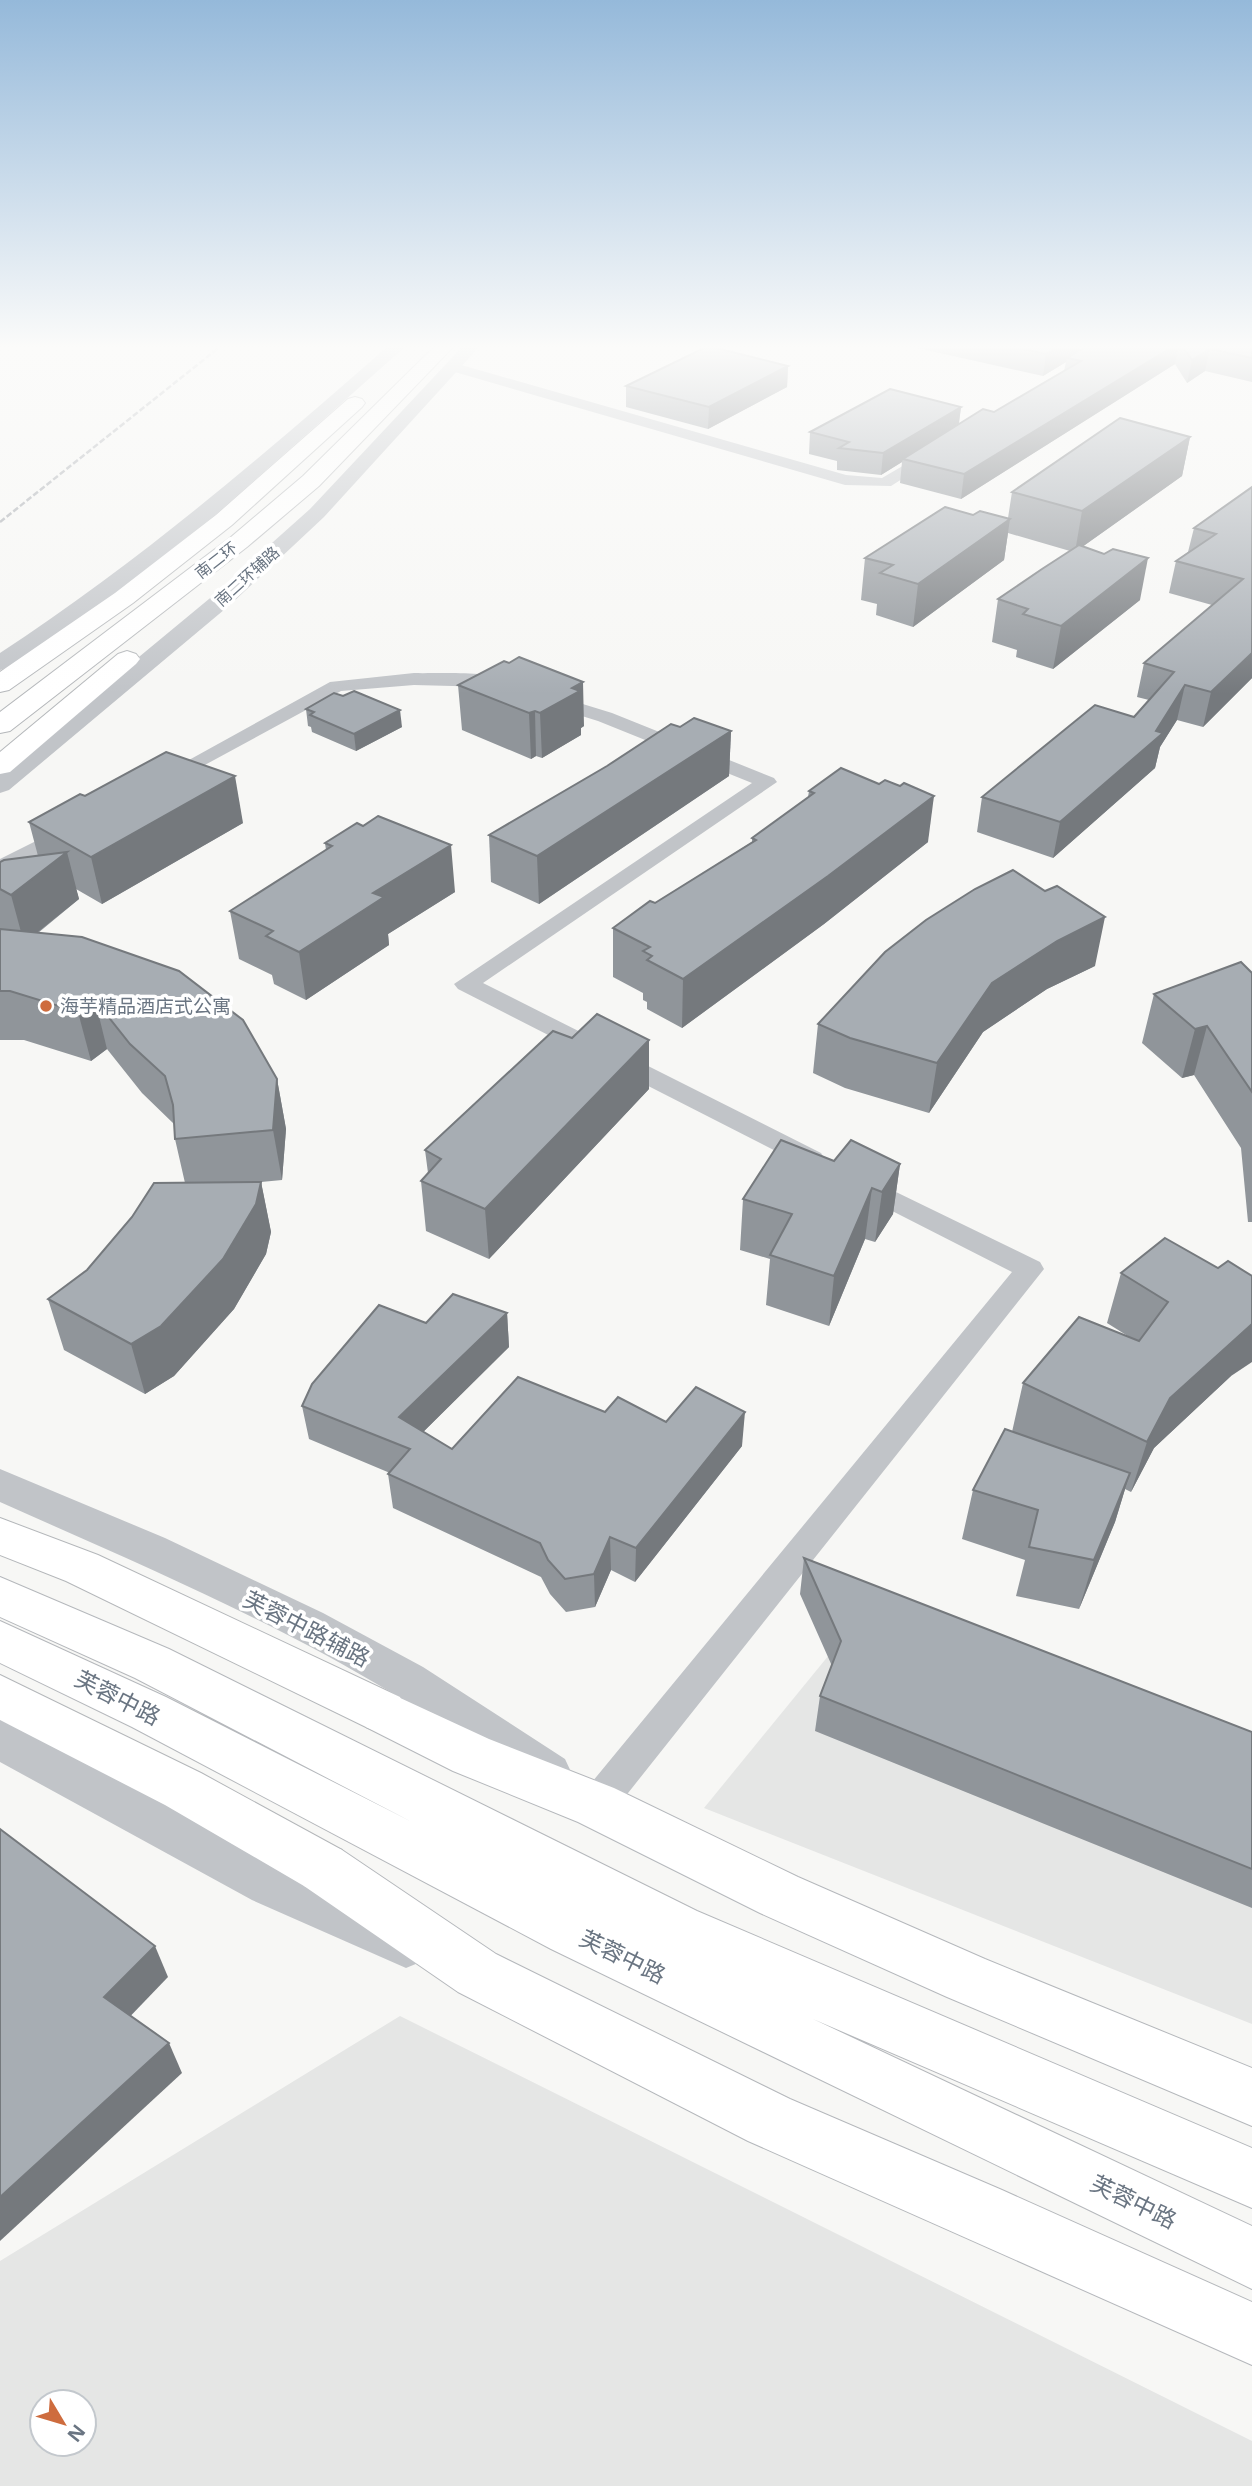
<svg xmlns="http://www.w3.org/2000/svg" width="1252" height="2486" font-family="'Noto Sans','Noto Sans SC',sans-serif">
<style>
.built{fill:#e5e6e5;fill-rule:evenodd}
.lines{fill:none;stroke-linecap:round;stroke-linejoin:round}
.primary-casing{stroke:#b5b8bc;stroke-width:2}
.trunk-casing{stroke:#b4b7ba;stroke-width:2}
.minor{fill:#c1c4c8;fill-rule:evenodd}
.tertiary{fill:#c1c4c8;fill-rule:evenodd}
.primary{fill:#fff;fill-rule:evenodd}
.trunk{fill:#fff;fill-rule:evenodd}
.rail{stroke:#a3a7ad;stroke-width:2.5;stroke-dasharray:6 2.5;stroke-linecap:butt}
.wall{fill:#90959a}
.shaded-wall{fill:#75797d}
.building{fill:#a7adb3;stroke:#75797d;stroke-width:2}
.poi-dot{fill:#ce6c3e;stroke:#fff;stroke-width:2.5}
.labels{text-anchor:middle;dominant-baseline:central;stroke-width:7;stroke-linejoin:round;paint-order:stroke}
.far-street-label{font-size:16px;fill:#6a7582;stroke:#fff}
.poi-label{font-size:19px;fill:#6a7582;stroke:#fff;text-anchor:start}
.near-street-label{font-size:23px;fill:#6a7582;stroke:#fff}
</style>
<rect width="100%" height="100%" fill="#f7f7f5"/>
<!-- built -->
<g class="built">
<polygon points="860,1617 1252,1772 1252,2024 704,1808"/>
<path d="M400 2016 1252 2441V2486H0V2261ZM84 2402V2444H42V2402Z"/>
</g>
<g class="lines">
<!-- primary casing -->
<g class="primary-casing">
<g id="primary">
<polygon points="0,1577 169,1649 697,1911 1252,2148 1252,2208 813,2019 1252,2226 1252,2289 551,1949 132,1727 0,1663 0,1621 166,1697 412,1822 135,1678 0,1617"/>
<polygon points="383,1690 489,1739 614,1788 798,1877 985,1959 1252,2068 1252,2126 947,1997 760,1913 578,1822 453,1771 366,1727 359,1712 366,1697"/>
<polygon points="323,1843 342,1850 496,1954 790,2099 1002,2190 1252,2302 1252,2365 748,2141 458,1992 304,1886 297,1868 304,1850"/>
</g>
</g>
<!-- trunk casing -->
<g class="trunk-casing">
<g id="trunk">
<polygon points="435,346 454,346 319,486 247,547 10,731 0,733 0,712 231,537 303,476"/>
<polygon points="355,397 362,399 365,403 362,407 232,525 133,603 9,690 0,692 0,672 115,593 216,515 348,399"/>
<polygon points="127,651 136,654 140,659 136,664 10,772 0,774 0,752 118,654"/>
<polygon points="0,1518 98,1555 400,1697 407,1712 400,1727 383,1734 366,1727 66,1581 0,1555"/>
<polygon points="0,1675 201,1773 342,1850 349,1868 342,1886 323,1893 304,1886 165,1805 0,1720"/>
</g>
</g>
<!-- minor -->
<g class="minor">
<polygon points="448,364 458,364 846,475 882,478 930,450 940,450 943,453 891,486 845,485 448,370"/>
<path d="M414 673C436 674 501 669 514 685L505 691 491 687 414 685 341 691 168 785 161 787 151 781 330 682Z"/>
<polygon points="547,693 612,713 774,778 777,782 483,983 821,1153 825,1159 821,1165 812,1168 803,1165 458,989 454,984 752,783 598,721 540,703 537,699"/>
<polygon points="70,824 78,825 81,830 78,835 0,875 0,859"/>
<polygon points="861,1175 1040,1262 1044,1269 609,1817 596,1822 583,1817 577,1805 583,1793 1012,1272 851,1190 847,1184 851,1178"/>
</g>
<!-- tertiary -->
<g class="tertiary">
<path d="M388 346H406L213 517 113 596 8 668 0 670V653C139 562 264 455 388 346Z"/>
<polygon points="463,346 480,346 324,517 231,604 9,790 0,793 0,772 215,594 310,509"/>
<path d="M0 1469 165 1538 323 1613 423 1667 565 1759 572 1774 565 1789 549 1795 533 1789C486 1757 440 1722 392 1693 268 1618 132 1561 0 1502Z"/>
<polygon points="0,1720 79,1757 286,1868 423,1927 431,1944 423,1961 406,1968 252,1900 0,1762"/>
</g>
<!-- primary -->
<use href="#primary" class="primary"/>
<!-- trunk -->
<use href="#trunk" class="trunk"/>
<!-- rail -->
<polyline class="rail" points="0,522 221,346"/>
</g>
<!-- wall -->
<g class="wall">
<polygon points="908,346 1080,346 1079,350 1087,346 1252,346 1252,382 1205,371 1187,383 1175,364 961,499 900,483 902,462 881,475 837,470 837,461 809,454 810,432 961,407 959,424 994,412 1064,371 1066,362 1043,376"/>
<polygon points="788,366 787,387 708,429 626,407 626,386"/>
<polygon points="1190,437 1182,476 1082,547 1140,600 1053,669 1016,657 1017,650 992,642 998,599 1070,551 1008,533 1004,560 913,627 876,615 877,604 861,600 865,558 973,515 1008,518 1012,492"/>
<polygon points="1252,487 1252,678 1203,727 1177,720 1160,747 1155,768 1053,858 977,832 982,797 1134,717 1149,700 1137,697 1144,663 1212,605 1169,593 1176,561 1188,552 1194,528"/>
<polygon points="458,685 584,726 581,728 581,735 542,758 536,756 531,759 462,730"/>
<polygon points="306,709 402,727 356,751 312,732 311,727 308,726"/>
<polygon points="680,727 731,731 729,776 539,904 491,882 489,835"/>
<polygon points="809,791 928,842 824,924 682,1028 647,1009 647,1002 643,1000 643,993 613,977 613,928 655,903 752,842 752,838 808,797"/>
<polygon points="85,796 243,823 102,904 76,889 79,899 38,933 277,1079 286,1129 282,1180 261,1182 271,1232 266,1254 234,1309 174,1376 145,1394 64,1350 48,1299 87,1270 185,1183 175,1139 174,1124 142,1093 107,1049 91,1061 24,1040 0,1040 0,862 38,856 29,822"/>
<polygon points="325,843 455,892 388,934 389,945 306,1000 274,984 272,975 239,959 230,911 326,850"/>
<polygon points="1095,966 1047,989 983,1032 929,1113 845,1088 813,1073 818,1024"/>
<polygon points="1252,973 1252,1222 1248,1222 1241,1148 1194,1075 1182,1078 1142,1043 1154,994"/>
<polygon points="649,1089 489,1259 426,1231 421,1181 428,1173 425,1150"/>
<polygon points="834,1161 900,1164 893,1214 875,1242 865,1239 829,1326 766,1305 770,1259 740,1250 743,1199"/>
<polygon points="1165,1238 1231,1376 1154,1448 1131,1492 1125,1489 1115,1522 1079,1609 1016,1596 1025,1560 962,1539 973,1490 1012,1432 1023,1383 1131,1338 1107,1323 1121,1273"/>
<polygon points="507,1313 509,1347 423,1432 452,1449 605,1412 666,1422 742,1446 635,1582 611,1570 595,1607 566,1612 550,1594 541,1577 393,1508 388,1474 390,1473 309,1439 302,1406 426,1323"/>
<polygon points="804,1558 1252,1732 1252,1908 815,1731 820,1696 832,1666 800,1594"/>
</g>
<!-- shaded-wall -->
<g class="shaded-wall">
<polygon points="1060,346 1080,346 1078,354 1067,358 1066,362 1043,376 1046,354"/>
<polygon points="1174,346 1179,346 1175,364 961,499 964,474"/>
<polygon points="1210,349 1205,371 1187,383 1192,360"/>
<polygon points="788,366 787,387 708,429 709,407"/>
<polygon points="961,407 958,428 903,459 902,462 881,475 883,453"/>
<polygon points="1190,437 1182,476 1075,552 1082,511"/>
<polygon points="1010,519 1004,560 913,627 918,584"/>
<polygon points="1148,558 1140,600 1053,669 1061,626"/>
<polygon points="1252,653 1252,678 1203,727 1211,692"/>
<polygon points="583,682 584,726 581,728 581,735 542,758 540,713 572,688"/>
<polygon points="1185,685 1177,720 1160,747 1155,768 1053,858 1060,822 1156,731"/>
<polygon points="400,710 402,727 356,751 354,734"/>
<polygon points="535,711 536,756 531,759 529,713"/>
<polygon points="731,731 729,776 539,904 537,856"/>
<polygon points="235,776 243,823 102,904 91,857"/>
<polygon points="934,796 928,842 824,924 682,1028 683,979"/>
<polygon points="451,845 455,892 388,934 389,945 306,1000 299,952 373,893"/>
<polygon points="67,852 79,899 24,943 11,895"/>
<polygon points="1105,917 1095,966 1047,989 983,1032 929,1113 937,1063 992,983 1057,941"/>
<polygon points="95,1000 107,1049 91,1061 78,1012"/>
<polygon points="1207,1026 1194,1075 1182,1078 1195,1029"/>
<polygon points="649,1040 649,1089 489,1259 485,1209"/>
<polygon points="277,1079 286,1129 282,1180 273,1130"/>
<polygon points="900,1164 893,1214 875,1242 882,1192"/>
<polygon points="261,1182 271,1232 266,1254 234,1309 174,1376 145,1394 131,1344"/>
<polygon points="872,1188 865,1239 829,1326 834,1276"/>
<polygon points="507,1313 509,1347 407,1448 399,1417"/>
<polygon points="1252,1324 1252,1362 1231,1376 1154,1448 1131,1492 1147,1442 1170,1398"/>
<polygon points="745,1412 742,1446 635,1582 636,1548"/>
<polygon points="1130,1473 1115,1522 1079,1609 1094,1560"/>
<polygon points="610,1537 611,1570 595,1607 594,1574"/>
<polygon points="155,1946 168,1977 119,2028 104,1997"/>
<polygon points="169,2043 182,2073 0,2241 0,2197"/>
</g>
<!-- building -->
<g class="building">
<polygon points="708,346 788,366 709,407 626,386"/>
<polygon points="1009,346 1060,346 1046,354"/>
<polygon points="1087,346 1174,346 964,474 903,459 983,409 994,412 1081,361 1067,358"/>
<polygon points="1182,346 1252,346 1252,358 1210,349 1192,360"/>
<polygon points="890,389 961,407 883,453 839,448 849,442 810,432"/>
<polygon points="1120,418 1190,437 1082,511 1012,492"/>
<polygon points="1252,487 1252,653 1211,692 1185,685 1156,731 1163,733 1060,822 982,797 1095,705 1134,717 1174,672 1144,663 1243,579 1176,561 1216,534 1194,528"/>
<polygon points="945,507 973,515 980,511 1010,519 918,584 880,573 893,565 865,558"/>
<polygon points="1079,545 1104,554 1113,549 1148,558 1061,626 1023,614 1028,609 998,599 1042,569"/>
<polygon points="519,657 583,682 572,688 580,691 540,713 535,711 529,713 458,685 504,661 509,663"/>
<polygon points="354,691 400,710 354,734 310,715 314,712 306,709 334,693 343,696"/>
<polygon points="694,718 731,731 537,856 489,835 607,766 671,724 680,727"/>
<polygon points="166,752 235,776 91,857 29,822 80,794 85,796"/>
<polygon points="841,768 879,784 885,780 900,786 904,783 934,796 828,876 683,979 647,960 652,956 643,951 650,947 613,928 650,901 655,903 756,840 752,838 814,793 809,791"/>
<polygon points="378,816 451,845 373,893 384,897 299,952 266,936 273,931 230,911 332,846 325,843 357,823 363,826"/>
<polygon points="67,852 11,895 0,889 0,862 4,860"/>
<polygon points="1013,870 1045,891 1057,886 1105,917 1057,941 992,983 937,1063 850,1038 818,1024 885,952 926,920 975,889"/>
<polygon points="0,929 82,937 179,971 243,1020 277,1079 273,1130 175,1139 173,1105 165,1076 130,1044 95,1000 78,1012 10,991 0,991"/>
<polygon points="1241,962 1252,973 1252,1092 1207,1026 1195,1029 1154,994"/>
<polygon points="597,1014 649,1040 485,1209 421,1181 441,1159 425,1150 553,1031 572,1038"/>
<polygon points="781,1140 834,1161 851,1140 900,1164 882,1192 872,1188 834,1276 770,1255 792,1214 743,1199"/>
<polygon points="261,1182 256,1204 223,1259 161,1326 131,1344 48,1299 87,1270 132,1217 154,1183"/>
<polygon points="1165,1238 1218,1268 1228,1261 1252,1276 1252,1324 1170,1398 1147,1442 1023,1383 1079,1317 1139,1341 1168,1302 1121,1273"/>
<polygon points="453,1294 507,1313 399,1417 452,1449 518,1377 605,1412 618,1397 666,1422 696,1387 745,1412 636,1548 610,1537 594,1574 565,1579 548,1560 540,1543 388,1474 410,1449 302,1406 312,1384 379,1305 426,1323"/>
<polygon points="1005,1429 1130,1473 1094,1560 1029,1547 1038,1510 973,1490"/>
<polygon points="804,1558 1252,1732 1252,1869 820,1696 841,1641"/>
<polygon points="0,1829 155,1946 104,1997 169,2043 0,2197"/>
</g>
<!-- sky -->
<linearGradient id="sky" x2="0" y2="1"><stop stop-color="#95b9da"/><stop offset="0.5" stop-color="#fbfbfa"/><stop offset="1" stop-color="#fbfbfa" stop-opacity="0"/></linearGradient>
<rect width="1252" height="694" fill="url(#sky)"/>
<!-- markers -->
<circle class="poi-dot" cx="46" cy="1006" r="7"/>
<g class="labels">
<!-- far-street labels -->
<g class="far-street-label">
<text transform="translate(216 560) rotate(-38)">南二环</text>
<text transform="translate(247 576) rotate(-42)">南二环辅路</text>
</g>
<!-- poi labels -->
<g class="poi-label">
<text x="60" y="1006">海芋精品酒店式公寓</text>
</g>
<!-- near-street labels -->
<g class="near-street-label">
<text transform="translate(307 1628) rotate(27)">芙蓉中路辅路</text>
<text transform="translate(118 1697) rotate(27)">芙蓉中路</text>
<text transform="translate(623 1956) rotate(26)">芙蓉中路</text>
<text transform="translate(1134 2201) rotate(26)">芙蓉中路</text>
</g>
</g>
<!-- north arrow -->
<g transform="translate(63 2423) rotate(128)"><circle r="33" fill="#ffffff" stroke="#c3c8cd" stroke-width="2"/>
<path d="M0-5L12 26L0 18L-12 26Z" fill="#ce6c3e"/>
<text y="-10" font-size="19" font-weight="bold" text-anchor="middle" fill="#6a7582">N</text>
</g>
</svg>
